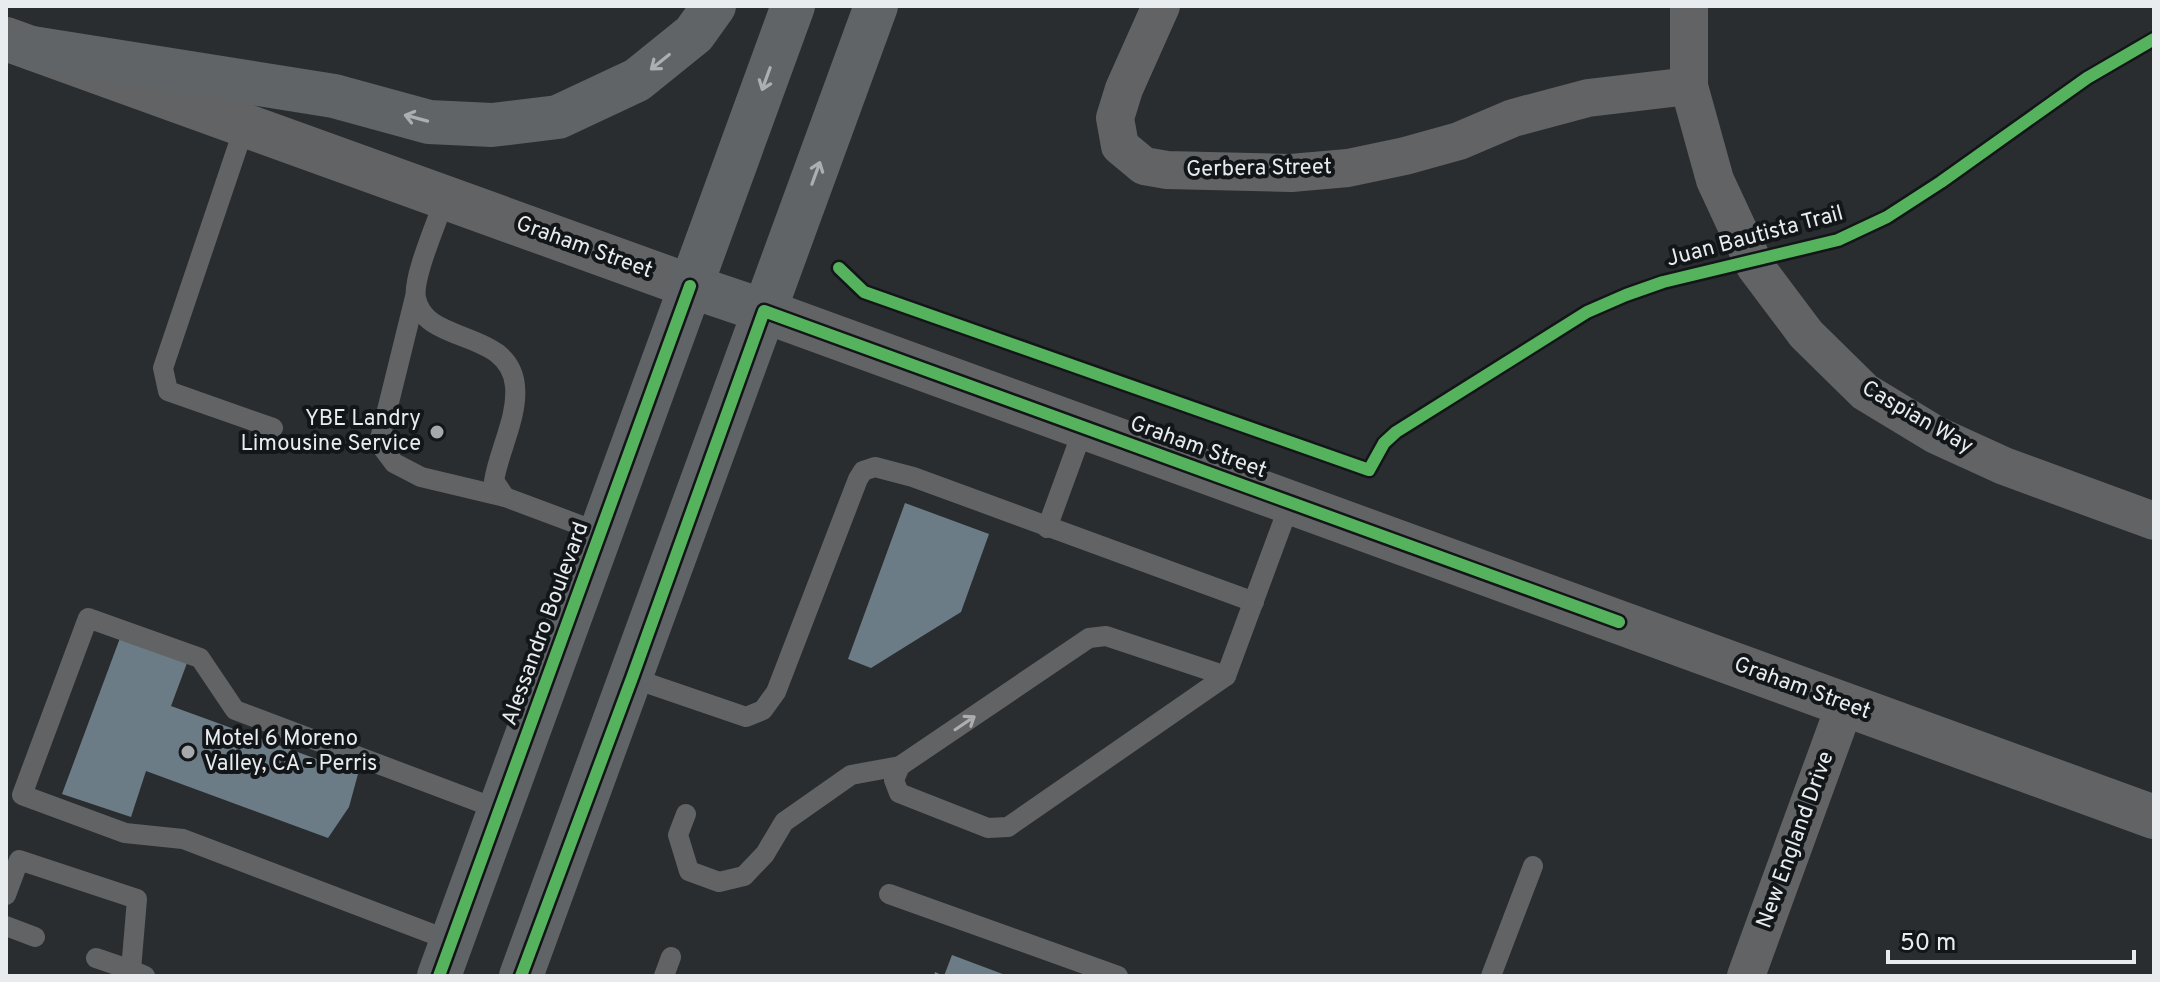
<svg xmlns="http://www.w3.org/2000/svg" width="2160" height="982" font-family="Overpass,sans-serif">
<style>
.building{fill:#6b7c86}
.lines{fill:none;stroke-linecap:round;stroke-linejoin:round}
.service{stroke:#626364;stroke-width:20}
.minor{stroke:#626364;stroke-width:38}
.tertiary{stroke:#626364;stroke-width:44}
.primary{stroke:#616466;stroke-width:44}
.cycleway-casing{stroke:#131618;stroke-width:17}
.cycleway{stroke:#56b35d;stroke-width:12}
.oneway{stroke:#abafb1}
.oneway2{stroke:#acaeb0}
.poi-dot{fill:#a6a9ac;stroke:#131618;stroke-width:3}
.labels{text-anchor:middle;dominant-baseline:central;stroke-width:8;stroke-linejoin:round;paint-order:stroke}
.street-label{font-size:22px;fill:#e8ecef;stroke:#131618}
.poi-label{font-size:22px;fill:#e8ecef;stroke:#131618;text-anchor:end}
</style>
<rect width="100%" height="100%" fill="#2a2d30"/>
<!-- building -->
<g class="building">
<polygon points="905,503 989,534 961,612 871,668 848,659"/>
<polygon points="120,638 187,663 171,706 358,774 349,807 328,838 146,771 131,817 62,794"/>
<polygon points="952,955 1008,976 934,976 935,972 944,976"/>
</g>
<g class="lines">
<!-- service -->
<g class="service">
<polyline points="245,125 163,368 168,391 273,428"/>
<path d="M445 198C438 220 412 278 416 298 425 346 510 328 515 386 518 417 499 450 494 481L505 497 601 533"/>
<polyline points="415,297 379,443 394,463 421,477 505,497"/>
<polyline points="1047,528 1084,427"/>
<polyline points="632,678 746,717 763,710 776,692 858,479 863,471 875,467 913,477 1254,602"/>
<polyline points="900,766 894,780 899,793 988,828 1008,827 1226,676 1290,503"/>
<polyline points="686,814 678,835 689,871 719,882 744,876 765,854 784,822 851,775 900,766 1089,638 1106,636 1226,676"/>
<polyline points="889,894 1118,976"/>
<polyline points="6,895 19,860 137,899 131,970 145,976"/>
<polyline points="6,926 35,937"/>
<polyline points="451,941 183,839 125,833 22,795 88,618 200,658 235,710 500,810"/>
<polyline points="96,958 131,970"/>
<polyline points="664,976 671,957"/>
<polyline points="1491,976 1533,866"/>
</g>
<!-- minor -->
<g class="minor">
<polyline points="1161,6 1124,89 1115,118 1120,146 1144,166 1167,170 1291,173 1348,168 1405,156 1459,141 1513,118 1588,98 1689,86"/>
<polyline points="1689,6 1689,86 1715,180 1755,266 1806,334 1865,392 1936,435 2004,466 2154,521"/>
<polyline points="1746,976 1845,705"/>
</g>
<!-- tertiary -->
<g class="tertiary">
<polyline points="6,39 690,286"/>
<polyline points="764,311 2154,817"/>
</g>
<!-- primary -->
<g class="primary">
<polyline points="32,48 334,96 429,122 492,125 558,117 637,80 694,34 714,6"/>
<polyline points="690,286 764,311"/>
<polyline points="439,976 793,6"/>
<polyline points="521,976 876,6"/>
</g>
<!-- cycleway casing -->
<g class="cycleway-casing">
<g id="cycleway">
<polyline points="839,268 864,292 1369,470 1384,443 1396,432 1587,312 1626,295 1663,282 1838,240 1887,217 1941,182 2087,78 2154,39"/>
<polyline points="439,976 690,286"/>
<polyline points="521,976 632,678 764,311 1619,622"/>
</g>
</g>
<!-- cycleway -->
<use href="#cycleway" class="cycleway"/>
</g>
<!-- one-way arrows -->
<defs><path id="oneway-shaft" d="M-6 0H5M1.5-3L5.5 0L1.5 3" fill="none" stroke-width="1.6" stroke-linecap="round" stroke-linejoin="round" transform="scale(2)"/></defs>
<g class="oneway">
<use href="#oneway-shaft" transform="translate(660 62) rotate(141)"/>
<use href="#oneway-shaft" transform="translate(766 79) rotate(110)"/>
<use href="#oneway-shaft" transform="translate(416 118) rotate(-165)"/>
<use href="#oneway-shaft" transform="translate(816 173) rotate(-70)"/>
</g>
<use class="oneway2" href="#oneway-shaft" transform="translate(965 723) rotate(-34)"/>
<!-- markers -->
<g class="poi-dot">
<circle cx="437" cy="432" r="8"/>
<circle cx="188" cy="752" r="8"/>
</g>
<g class="labels">
<!-- street labels -->
<g class="street-label">
<text transform="translate(1259 169) rotate(-1)">Gerbera Street</text>
<text transform="translate(1755 237) rotate(-15)">Juan Bautista Trail</text>
<text transform="translate(584 248) rotate(20)">Graham Street</text>
<text transform="translate(1917 418) rotate(30)">Caspian Way</text>
<text transform="translate(1198 448) rotate(20)">Graham Street</text>
<text transform="translate(546 624) rotate(-70)">Alessandro Boulevard</text>
<text transform="translate(1802 689) rotate(20)">Graham Street</text>
<text transform="translate(1796 840) rotate(-70)">New England Drive</text>
</g>
<!-- poi labels -->
<g class="poi-label">
<text x="421" y="419">YBE Landry<tspan x="421" dy="25">Limousine Service</tspan></text>
<text x="204" y="739" text-anchor="start">Motel 6 Moreno<tspan x="204" dy="25">Valley, CA - Perris</tspan></text>
</g>
</g>
<!-- border -->
<rect width="2160" height="982" fill="none" stroke="#e8ecef" stroke-width="16"/>
<!-- scale -->
<path d="M1888 950v12h246v-12" fill="none" stroke="#e8ecef" stroke-width="4"/>
<text x="1900" y="950" font-size="24" fill="#e8ecef" stroke="#131618" stroke-width="6" paint-order="stroke">50 m</text>
</svg>
